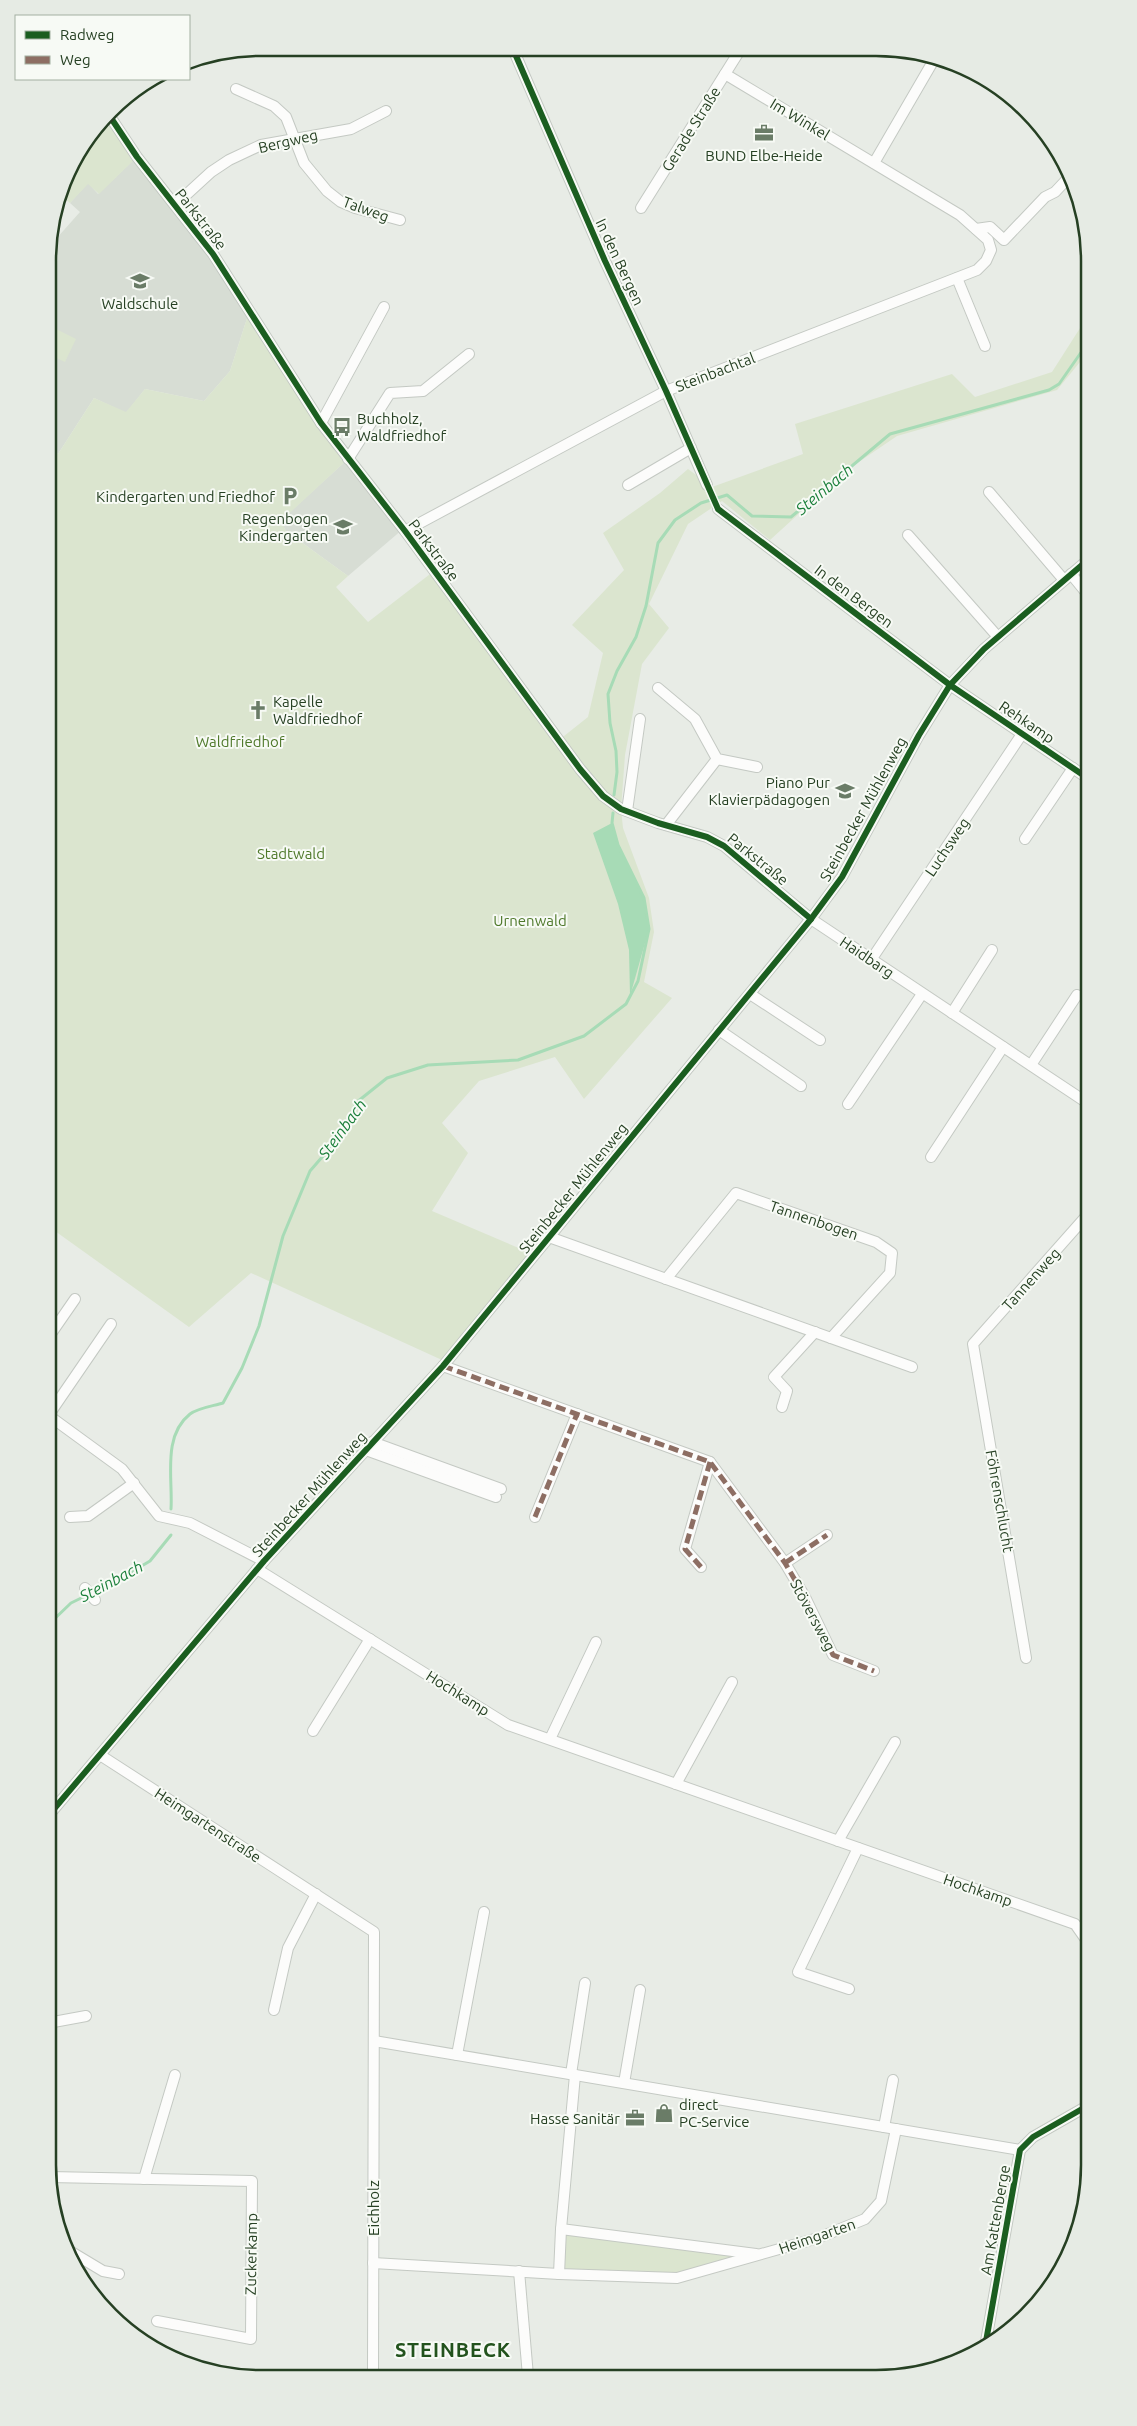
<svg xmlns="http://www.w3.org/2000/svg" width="1137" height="2426" font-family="Ubuntu,sans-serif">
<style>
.built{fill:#d7ddd4}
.green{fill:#dbe5cf}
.water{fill:#a7dbb6}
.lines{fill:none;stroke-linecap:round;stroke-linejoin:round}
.stream{stroke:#a7dbb6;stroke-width:3}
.minor-casing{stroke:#c4c9c3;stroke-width:12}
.minor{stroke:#fcfcfb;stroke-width:10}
.quiet{stroke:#8d6e63;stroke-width:5;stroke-dasharray:10 5;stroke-linecap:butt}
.cycleway-casing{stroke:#f7faf5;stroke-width:9}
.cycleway{stroke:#1b5e20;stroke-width:6}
.labels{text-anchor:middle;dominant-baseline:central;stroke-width:4;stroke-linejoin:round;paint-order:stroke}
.street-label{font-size:15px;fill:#264023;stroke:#f7faf5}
.poi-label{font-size:15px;fill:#264023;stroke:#f7faf5;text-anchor:end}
.park-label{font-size:15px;fill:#4f792b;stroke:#f7faf5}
.water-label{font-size:16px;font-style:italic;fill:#1a7f3a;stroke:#f7faf5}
.district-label{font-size:20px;font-weight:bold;letter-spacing:1px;fill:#23531d;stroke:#f7faf5}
.rim{fill:none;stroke:#264023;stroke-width:2.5}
</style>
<rect width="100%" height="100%" fill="#e8ece6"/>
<!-- built -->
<g class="built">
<polygon points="137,157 250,309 230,371 204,401 145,389 126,413 94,398 58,454 48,448 48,248 80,212 70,203 88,183 98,194"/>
<polygon points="348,459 403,529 348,576 286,531 280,521"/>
</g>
<!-- green -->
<g class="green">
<path d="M114 123 137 157 99 194 88 184 70 203 62 196C72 159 81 143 114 123Z"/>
<polygon points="250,309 348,459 281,521 286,531 348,576 336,587 368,622 434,571 559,740 588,717 603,653 572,625 624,570 603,533 660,493 688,469 712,487 803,454 795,424 952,374 975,397 1052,372 1089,314 1089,351 1057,390 897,436 847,470 770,540 722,501 688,524 649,604 669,628 642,664 625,755 621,809 623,828 649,898 654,932 644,982 672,998 584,1099 555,1057 479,1081 442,1123 468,1153 432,1211 535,1255 443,1366 442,1360 251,1273 189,1327 48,1226 48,448 58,454 94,398 126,412 145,389 204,401 230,371"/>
<polygon points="48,325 76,339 65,362 48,354"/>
<polygon points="561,2229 762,2254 677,2278 559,2274"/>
</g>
<!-- water -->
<polygon class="water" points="612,823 618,845 644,898 649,929 630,996 629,950 618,904 593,833"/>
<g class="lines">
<!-- stream -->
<g class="stream">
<polyline points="614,795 617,772 616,751 610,723 608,694 617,671 636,637 646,606 658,543 675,520 701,503 727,495 752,516 791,517 890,434 1049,390 1059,384 1089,341"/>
<path d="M171 1509C173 1479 162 1436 190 1414 198 1408 213 1406 223 1403L242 1368 259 1326 283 1236 310 1171 336 1141 357 1102 387 1078 428 1065 518 1060 584 1036 626 1004 638 981 649 929 644 898 618 845 612 823 613 813"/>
<polyline points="48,1625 71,1603 118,1580 150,1561 171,1535"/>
</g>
<!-- minor casing -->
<g class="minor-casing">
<g id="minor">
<polyline points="513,49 605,261 666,391 707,485"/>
<polyline points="236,89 274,106 286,117 304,163 327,191 341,202 355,208 400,220"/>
<polyline points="109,115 137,157 213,254 321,423 405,531 580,769 603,796 621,809 658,823 707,837 724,846 811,919 1089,1104"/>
<polyline points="874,163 935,58"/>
<polyline points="175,205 211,172 229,160 261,145 351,129 386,111"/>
<polyline points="641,208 740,50"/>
<polyline points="976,229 990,227 1004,240 1045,197 1055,192 1070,176"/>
<polyline points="957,278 985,346"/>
<polyline points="321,423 384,307"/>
<polyline points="348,459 390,393 423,391 469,354"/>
<polyline points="628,485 691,448"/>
<polyline points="989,492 1064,580"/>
<polyline points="718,509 950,685 1089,779"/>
<polyline points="405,531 666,391 977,270 986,261 991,250 988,240 960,215 725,74"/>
<polyline points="908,535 998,637"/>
<polyline points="1071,574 1089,596"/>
<polyline points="658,688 695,719 717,759 757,767"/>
<polyline points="627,811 640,719"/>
<polyline points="666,825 717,759"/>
<polyline points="1025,839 1073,768"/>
<polyline points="871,960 1022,734"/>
<polyline points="750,994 820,1040"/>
<polyline points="952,1013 992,950"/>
<polyline points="719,1030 801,1086"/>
<polyline points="1031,1065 1077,995"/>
<polyline points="848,1104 922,994"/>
<polyline points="931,1157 1003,1047"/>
<polyline points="549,1237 912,1367"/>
<polyline points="666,1279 736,1193 876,1242 892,1253 890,1273 831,1338"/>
<polyline points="48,1338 75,1299"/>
<polyline points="443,1366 710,1462 785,1563 805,1597 833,1655 874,1671"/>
<polyline points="782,1407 787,1391 774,1377 815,1332"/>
<polyline points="48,1415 122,1469 159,1516 190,1523 264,1561"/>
<polyline points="48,1416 111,1324"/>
<polyline points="372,1442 501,1489"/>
<polyline points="366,1450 496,1497"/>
<polyline points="70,1517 88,1516 134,1483"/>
<polyline points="535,1517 577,1414"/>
<polyline points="785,1563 827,1535"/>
<polyline points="701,1567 685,1549 710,1462"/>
<polyline points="257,1569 508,1725 1075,1924 1089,1944"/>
<polyline points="85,1588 95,1600"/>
<polyline points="1026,1658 973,1344 1089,1213"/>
<polyline points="313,1731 370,1639"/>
<polyline points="550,1739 596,1642"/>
<polyline points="100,1755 374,1932 373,2375"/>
<polyline points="676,1784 732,1682"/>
<polyline points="48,1816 264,1561 443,1366 811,919 842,877 919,735 950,685 984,649 1089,559"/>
<polyline points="838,1841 895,1742"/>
<polyline points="849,1989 798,1972 858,1848"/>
<polyline points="274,2010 288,1948 316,1894"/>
<polyline points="48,2023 86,2016"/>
<polyline points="374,2041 1020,2150"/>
<polyline points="457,2055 484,1912"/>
<polyline points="571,2074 585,1983"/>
<polyline points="624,2083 640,1990"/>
<polyline points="884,2127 893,2080"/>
<polyline points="49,2177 252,2181 251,2339 157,2321"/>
<polyline points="144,2179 175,2075"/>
<polyline points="561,2229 756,2254"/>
<polyline points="68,2250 103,2271 119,2274"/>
<polyline points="373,2263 559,2274 677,2278 818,2238 865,2219 881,2201 896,2129"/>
<polyline points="519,2271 528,2376"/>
<polyline points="559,2274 561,2229 575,2075"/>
<polyline points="985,2347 1020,2150 1033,2137 1089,2105"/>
</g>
</g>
<!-- minor -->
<use href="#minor" class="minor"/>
<!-- quiet -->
<g class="quiet">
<polyline points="443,1366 710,1462 785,1563 805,1597 833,1655 874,1671"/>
<polyline points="535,1517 577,1414"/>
<polyline points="785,1563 827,1535"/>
<polyline points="701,1567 685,1549 710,1462"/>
</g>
<!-- cycleway casing -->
<g class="cycleway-casing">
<g id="cycleway">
<polyline points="513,49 605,261 666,391 718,509 950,685 1089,779"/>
<polyline points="109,115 137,157 213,254 321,423 405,531 580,769 603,796 621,809 658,823 707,837 724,846 811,919"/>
<polyline points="48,1816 264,1561 443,1366 811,919 842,877 919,735 950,685 984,649 1089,559"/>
<polyline points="985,2347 1020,2150 1033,2137 1089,2105"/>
</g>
</g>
<!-- cycleway -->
<use href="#cycleway" class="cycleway"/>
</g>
<!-- icons -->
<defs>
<g id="office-bare" transform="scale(1.5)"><path d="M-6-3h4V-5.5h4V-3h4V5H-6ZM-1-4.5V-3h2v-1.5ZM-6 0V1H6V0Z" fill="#6a7c67" stroke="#f7faf5" stroke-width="2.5" paint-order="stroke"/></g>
<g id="school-bare" transform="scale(1.5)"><path d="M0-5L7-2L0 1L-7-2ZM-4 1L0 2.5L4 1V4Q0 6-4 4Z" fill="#6a7c67" stroke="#f7faf5" stroke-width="2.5" paint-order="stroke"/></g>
<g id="bus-bare" transform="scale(1.5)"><path d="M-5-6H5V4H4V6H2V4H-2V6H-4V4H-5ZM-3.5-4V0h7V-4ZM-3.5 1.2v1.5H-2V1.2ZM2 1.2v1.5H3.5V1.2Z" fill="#6a7c67" stroke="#f7faf5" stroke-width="2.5" paint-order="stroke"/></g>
<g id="parking-bare" transform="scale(1.5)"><path d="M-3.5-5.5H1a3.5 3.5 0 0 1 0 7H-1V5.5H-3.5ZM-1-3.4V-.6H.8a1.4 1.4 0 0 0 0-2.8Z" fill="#6a7c67" stroke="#f7faf5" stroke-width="2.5" paint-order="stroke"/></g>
<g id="church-bare" transform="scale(1.5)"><path d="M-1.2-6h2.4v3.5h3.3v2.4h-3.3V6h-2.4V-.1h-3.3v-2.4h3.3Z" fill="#6a7c67" stroke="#f7faf5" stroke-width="2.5" paint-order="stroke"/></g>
<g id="shop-bare" transform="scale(1.5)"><path d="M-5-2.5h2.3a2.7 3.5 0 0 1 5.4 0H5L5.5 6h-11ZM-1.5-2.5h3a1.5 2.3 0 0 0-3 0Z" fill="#6a7c67" stroke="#f7faf5" stroke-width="2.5" paint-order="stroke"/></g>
</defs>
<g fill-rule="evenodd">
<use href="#office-bare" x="764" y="133"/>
<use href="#school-bare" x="140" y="281"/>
<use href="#bus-bare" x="342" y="427"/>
<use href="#parking-bare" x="290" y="496"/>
<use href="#school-bare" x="343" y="527"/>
<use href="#church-bare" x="258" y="710"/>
<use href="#school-bare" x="845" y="791"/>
<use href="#shop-bare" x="664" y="2113"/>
<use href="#office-bare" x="635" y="2118"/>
</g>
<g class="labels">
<!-- street labels -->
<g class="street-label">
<text transform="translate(800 119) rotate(31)">Im Winkel</text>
<text transform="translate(691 129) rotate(-58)">Gerade Straße</text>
<text transform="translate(288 141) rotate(-13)">Bergweg</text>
<text transform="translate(366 209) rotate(20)">Talweg</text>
<text transform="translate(201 219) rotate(52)">Parkstraße</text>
<text transform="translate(620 262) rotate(65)">In den Bergen</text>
<text transform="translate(715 372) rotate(-21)">Steinbachtal</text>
<text transform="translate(434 550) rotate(53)">Parkstraße</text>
<text transform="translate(854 596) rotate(37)">In den Bergen</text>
<text transform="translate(1027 722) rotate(34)">Rehkamp</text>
<text transform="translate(863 809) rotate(-61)">Steinbecker Mühlenweg</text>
<text transform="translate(947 847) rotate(-56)">Luchsweg</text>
<text transform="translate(758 859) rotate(39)">Parkstraße</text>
<text transform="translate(867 957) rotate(34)">Haidbarg</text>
<text transform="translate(573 1188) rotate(-51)">Steinbecker Mühlenweg</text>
<text transform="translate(814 1220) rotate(19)">Tannenbogen</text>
<text transform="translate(1031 1279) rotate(-48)">Tannenweg</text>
<text transform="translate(309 1494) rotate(-48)">Steinbecker Mühlenweg</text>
<text transform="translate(1000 1501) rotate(80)">Föhrenschlucht</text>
<text transform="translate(813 1615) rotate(62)">Stöversweg</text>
<text transform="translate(458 1693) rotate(32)">Hochkamp</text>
<text transform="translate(208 1825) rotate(33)">Heimgartenstraße</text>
<text transform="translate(978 1890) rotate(19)">Hochkamp</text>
<text transform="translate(373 2208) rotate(-90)">Eichholz</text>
<text transform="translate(995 2220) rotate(-80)">Am Kattenberge</text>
<text transform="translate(817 2236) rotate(-19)">Heimgarten</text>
<text transform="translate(251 2254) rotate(-89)">Zuckerkamp</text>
</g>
<!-- poi labels -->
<g class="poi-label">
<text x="764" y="155" text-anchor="middle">BUND Elbe-Heide</text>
<text x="140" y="303" text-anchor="middle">Waldschule</text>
<text x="357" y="418" text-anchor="start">Buchholz,<tspan x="357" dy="17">Waldfriedhof</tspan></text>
<text x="275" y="496">Kindergarten und Friedhof</text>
<text x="328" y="518">Regenbogen<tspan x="328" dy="17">Kindergarten</tspan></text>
<text x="273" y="701" text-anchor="start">Kapelle<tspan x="273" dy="17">Waldfriedhof</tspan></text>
<text x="830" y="782">Piano Pur<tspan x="830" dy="17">Klavierpädagogen</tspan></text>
<text x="679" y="2104" text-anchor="start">direct<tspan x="679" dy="17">PC-Service</tspan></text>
<text x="620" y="2118">Hasse Sanitär</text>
</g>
<!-- park labels -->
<g class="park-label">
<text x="240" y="741">Waldfriedhof</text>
<text x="291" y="853">Stadtwald</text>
<text x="530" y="920">Urnenwald</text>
</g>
<!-- water labels -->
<g class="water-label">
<text transform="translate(824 489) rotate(-40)">Steinbach</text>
<text transform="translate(342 1129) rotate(-54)">Steinbach</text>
<text transform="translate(111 1581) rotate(-28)">Steinbach</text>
</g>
<!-- district labels -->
<g class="district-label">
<text x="453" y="2349">STEINBECK</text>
</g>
</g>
<!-- crop -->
<path d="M0 0H1137V2426H0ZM261 56H876A205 205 0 0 1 1081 261V2165A205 205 0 0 1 876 2370H261A205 205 0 0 1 56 2165V261A205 205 0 0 1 261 56Z" fill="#e6ebe4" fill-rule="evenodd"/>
<path class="rim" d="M261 56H876A205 205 0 0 1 1081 261V2165A205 205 0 0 1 876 2370H261A205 205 0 0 1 56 2165V261A205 205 0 0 1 261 56Z"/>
<!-- legend -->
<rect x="15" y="15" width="175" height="65" fill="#f7faf5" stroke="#a3b0a1"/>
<rect x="25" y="31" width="25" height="8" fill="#1b5e20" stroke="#a3b0a1"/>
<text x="60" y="40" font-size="15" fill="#264023">Radweg</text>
<rect x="25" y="56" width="25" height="8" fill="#8d6e63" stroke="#a3b0a1"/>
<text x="60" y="65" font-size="15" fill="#264023">Weg</text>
</svg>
